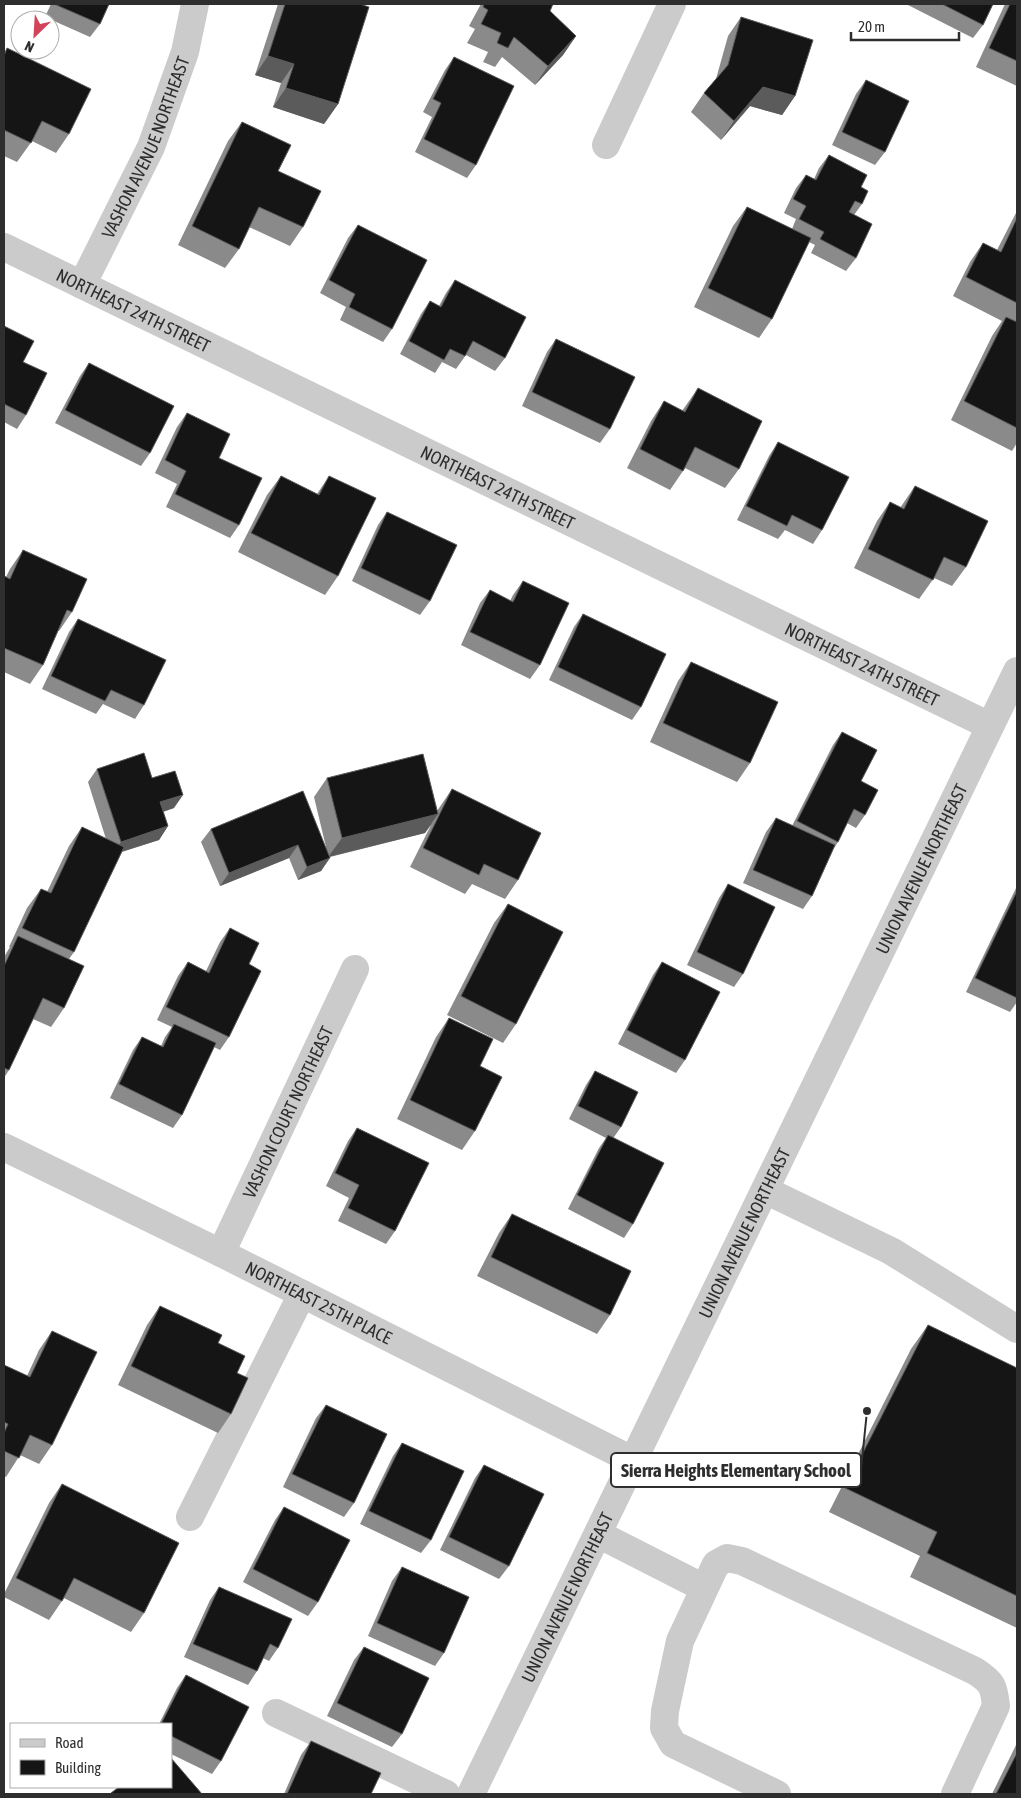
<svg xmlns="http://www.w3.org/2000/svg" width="1021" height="1798" font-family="'Asap Condensed',sans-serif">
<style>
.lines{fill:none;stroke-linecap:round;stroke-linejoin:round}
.minor{stroke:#cbcbcb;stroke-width:28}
.wall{fill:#8a8a8a}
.shaded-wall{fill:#5b5b5b}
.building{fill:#151515;stroke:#5b5b5b}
.labels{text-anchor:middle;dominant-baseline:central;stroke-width:5;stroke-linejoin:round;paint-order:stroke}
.street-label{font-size:18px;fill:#2e2e2e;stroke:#fff}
.leader{fill:none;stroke:#2e2e2e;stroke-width:2}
.callout-dot{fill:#2e2e2e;stroke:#fff;stroke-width:2}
.callout{fill:#fff;stroke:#2e2e2e;stroke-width:2}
.callout-label{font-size:19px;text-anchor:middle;font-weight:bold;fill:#2e2e2e}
</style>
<rect width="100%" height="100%" fill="#fff"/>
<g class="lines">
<!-- minor -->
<g class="minor">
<polyline points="606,145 672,4"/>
<path id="s1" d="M4 247 990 726"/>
<path id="s2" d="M82 285 151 147 185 52 195 4"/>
<path id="s3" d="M4 1147 221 1253 634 1461"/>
<polyline points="765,1190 891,1251 1017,1329"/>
<path id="s4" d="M221 1253 355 969"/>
<polyline points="190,1517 302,1294"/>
<polyline points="598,1534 704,1588"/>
<polyline points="276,1713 446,1794"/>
<path id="s5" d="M471 1794 1017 671"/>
<path d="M777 1794 673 1744 664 1728 665 1711 680 1641 716 1564 727 1558 742 1561 975 1671C992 1682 994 1686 996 1706L955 1794"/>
</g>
</g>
<!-- wall -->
<g class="wall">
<polygon points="51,4 109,4 100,24 90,37 45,17"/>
<polygon points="278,4 360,4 338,104 324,124 273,107 281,83 255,75"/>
<polygon points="481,4 553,4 550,11 576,36 563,55 535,85 502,57 495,67 483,62 488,52 467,43 475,29 469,26"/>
<polygon points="906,4 993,4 983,25 973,38"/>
<polygon points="1005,4 1017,4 1017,86 976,67"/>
<polygon points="741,17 795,96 782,115 750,106 721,140 691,112 704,93 716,79 728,36"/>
<polygon points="7,48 69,134 56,153 32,141 17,162 4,156 4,53"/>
<polygon points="454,57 476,165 467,178 415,152 432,117 423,112 445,70"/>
<polygon points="866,80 885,152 875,165 832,145 856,94"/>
<polygon points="242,122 278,171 303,227 290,246 249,227 239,249 225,268 178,245 228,141"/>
<polygon points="829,155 861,187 862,204 854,215 856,258 846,271 811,253 815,245 809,242 772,319 759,338 694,307 733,226 747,207 792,229 796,219 784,213 796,188 806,175 814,179 819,168"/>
<polygon points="1017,211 1017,443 1012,451 951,420 992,336 1002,321 953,296 970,262 983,243 997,250"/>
<polygon points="358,225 392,329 383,342 340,320 346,307 320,293 348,238"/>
<polygon points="455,280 505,358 495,371 466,355 456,369 442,362 435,373 400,354 421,314 430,301 439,306 446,293"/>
<polygon points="4,326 23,362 26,415 17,429 4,422"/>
<polygon points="556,339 610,429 600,443 522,406 547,352"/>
<polygon points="89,363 150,453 141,466 55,423 80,376"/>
<polygon points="698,388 739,469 725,488 685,468 670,490 627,468 651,421 664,401 682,411"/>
<polygon points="187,413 239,525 230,538 166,507 177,484 155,473 177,427"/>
<polygon points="778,442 822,530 813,544 785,530 778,539 737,520 769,456"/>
<polygon points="281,476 317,494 329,476 338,576 325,595 238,552 267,495"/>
<polygon points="915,486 966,567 952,586 934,578 919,599 854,568 877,521 890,502 900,508"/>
<polygon points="387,512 430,601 420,615 352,581 378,525"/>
<polygon points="23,550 72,612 59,631 58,631 43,665 30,684 4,672 4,576 6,577 10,569"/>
<polygon points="523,581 540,665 530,679 461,645 480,603 490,590 510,601 513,595"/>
<polygon points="583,614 641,707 632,720 549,680 574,627"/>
<polygon points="78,619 144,705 135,719 103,704 96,714 42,689 69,632"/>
<polygon points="691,662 750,763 737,782 650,742 678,681"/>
<polygon points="842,732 861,781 865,815 856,828 847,823 838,842 834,848 812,896 803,909 743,883 766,832 776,818 792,826 833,745"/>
<polygon points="97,769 152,778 174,808 163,812 168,826 159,840 122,852 74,952 69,959 64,1008 51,1027 33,1019 9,1070 4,1078 4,957 10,947 9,947 27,908 41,889 47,892 69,846 82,827 106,839 88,782"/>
<polygon points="327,778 437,811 452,789 518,880 505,899 472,884 465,894 410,867 431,825 425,833 330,857 321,871 298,880 289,858 220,886 201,842 211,829 326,847 314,797"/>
<polygon points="728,884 743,974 734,987 687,965 719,898"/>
<polygon points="1017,886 1017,1002 1010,1012 966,992"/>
<polygon points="508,904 516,1024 503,1043 447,1015 494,923"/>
<polygon points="230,928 249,964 229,1037 220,1050 214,1047 182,1115 173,1128 110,1098 133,1050 142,1037 161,1046 165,1037 172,1027 157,1020 178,976 188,962 206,971 220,942"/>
<polygon points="662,962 685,1060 676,1073 618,1044 653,975"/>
<polygon points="449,1018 480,1066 475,1131 462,1150 397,1119 436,1037"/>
<polygon points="595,1071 621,1127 614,1137 633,1224 624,1238 568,1209 599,1148 606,1138 569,1119 586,1085"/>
<polygon points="357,1128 395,1231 386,1244 338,1221 349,1198 326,1186 348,1141"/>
<polygon points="512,1214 610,1315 597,1334 477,1276 499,1233"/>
<polygon points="160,1306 218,1343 237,1373 231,1414 218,1433 118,1385 147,1325"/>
<polygon points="928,1325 1017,1368 1017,1628 910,1577 920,1556 829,1512 911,1349"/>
<polygon points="52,1331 52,1445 39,1464 20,1455 6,1477 4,1476 4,1365 27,1376 39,1350"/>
<polygon points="326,1405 354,1503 344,1517 283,1487 316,1418"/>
<polygon points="402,1443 431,1540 421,1553 360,1524 393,1456"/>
<polygon points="484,1465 509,1566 499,1579 440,1550 475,1478"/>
<polygon points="62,1484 144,1613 131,1632 64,1598 49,1620 4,1597 4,1594 49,1503"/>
<polygon points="284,1507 318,1602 308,1616 243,1582 275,1520"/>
<polygon points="402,1567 444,1653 435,1666 368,1636 392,1581"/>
<polygon points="219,1587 278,1648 269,1661 263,1658 257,1671 248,1685 184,1657 210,1600"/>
<polygon points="364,1647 402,1734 392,1747 327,1716 354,1660"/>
<polygon points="186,1675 221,1761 212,1774 171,1754 171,1724 159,1724 177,1688"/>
<polygon points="311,1741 371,1794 284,1794 301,1755"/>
<polygon points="1017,1743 1017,1794 992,1794"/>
</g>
<!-- shaded-wall -->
<g class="shaded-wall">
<polygon points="576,36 563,55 535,85 548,66"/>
<polygon points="268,56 294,64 281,83 255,75"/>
<polygon points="763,87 795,96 782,115 750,106 721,140 734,121"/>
<polygon points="286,88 338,104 324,124 273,107"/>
<polygon points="183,795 174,808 150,816 160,802"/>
<polygon points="438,814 425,833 328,857 342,838"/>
<polygon points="168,826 159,840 111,855 121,842"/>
<polygon points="298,845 289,858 220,886 229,873"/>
<polygon points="330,858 321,871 298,880 307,867"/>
</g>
<!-- building -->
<g class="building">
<polygon points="54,4 109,4 100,24"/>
<polygon points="285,4 360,4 369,7 338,104 286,88 294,64 268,56"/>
<polygon points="484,4 553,4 550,11 576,36 548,66 514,37 508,48 497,43 501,33 481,24 488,10 483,7"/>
<polygon points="942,4 993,4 983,25"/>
<polygon points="1010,4 1017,4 1017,61 989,48"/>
<polygon points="741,17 813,40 795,96 763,87 734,121 704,93 728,65"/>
<polygon points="7,48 91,89 69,134 42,121 31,143 4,130 4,56"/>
<polygon points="454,57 514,86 476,165 424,139 441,103 433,99"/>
<polygon points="866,80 909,101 885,152 842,132"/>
<polygon points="242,122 291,145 278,171 321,191 303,227 259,207 239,249 192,226"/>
<polygon points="829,155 867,175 861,187 868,191 862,204 855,201 849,212 872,224 856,258 820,239 824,232 799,219 806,206 793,199 806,175 816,180"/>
<polygon points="747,207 811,238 772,319 708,288"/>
<polygon points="1017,218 1017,303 966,277 983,243 1001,252"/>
<polygon points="358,225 427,260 392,329 349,307 355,294 329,280"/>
<polygon points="455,280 526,317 505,358 473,341 465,356 450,349 444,360 409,341 430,301 441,307"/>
<polygon points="1006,317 1017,322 1017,428 964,401"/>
<polygon points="4,326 34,341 23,362 47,373 26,415 4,404"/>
<polygon points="556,339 635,377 610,429 532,392"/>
<polygon points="89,363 174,406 150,453 65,410"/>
<polygon points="698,388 762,421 739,469 695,447 683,471 640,449 664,401 685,412"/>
<polygon points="187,413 230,434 219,458 262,478 239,525 175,494 186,471 165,460"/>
<polygon points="778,442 849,477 822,530 792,515 787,526 746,506"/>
<polygon points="281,476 319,495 329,476 376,498 338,576 251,533"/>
<polygon points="915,486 988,521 966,567 944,557 933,580 868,549 890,502 904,509"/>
<polygon points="387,512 457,545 430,601 361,568"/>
<polygon points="23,550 87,579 72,612 67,610 43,665 4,648 4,576 10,579"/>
<polygon points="523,581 569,603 540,665 470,632 490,590 513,602"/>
<polygon points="583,614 666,654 641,707 558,667"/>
<polygon points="78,619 166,660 144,705 111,690 105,701 51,676"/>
<polygon points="691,662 778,702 750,763 663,723"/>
<polygon points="842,732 877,750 861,781 878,790 865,815 854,809 838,842 797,821"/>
<polygon points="144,753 152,778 175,771 183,795 160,802 168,826 121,842 97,769"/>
<polygon points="423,754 438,814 342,838 327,778"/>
<polygon points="452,789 541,833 518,880 484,864 479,875 423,848"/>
<polygon points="303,791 330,858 307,867 298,845 229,873 211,829"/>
<polygon points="776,818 835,845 812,896 753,870"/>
<polygon points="82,827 124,847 74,952 22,928 41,889 51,893"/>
<polygon points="728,884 775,907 743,974 697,952"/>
<polygon points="1017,891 1017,998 975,978"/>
<polygon points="508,904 563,932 516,1024 461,996"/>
<polygon points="230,928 259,943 249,964 261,971 229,1037 166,1007 188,962 209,973"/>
<polygon points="18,936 84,966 64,1008 43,998 9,1070 4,1068 4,966"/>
<polygon points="662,962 720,992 685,1060 627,1030"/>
<polygon points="449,1018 493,1039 480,1066 502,1077 475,1131 410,1100"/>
<polygon points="174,1024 216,1043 182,1115 119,1084 142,1037 163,1047"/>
<polygon points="595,1071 638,1092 621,1127 578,1106"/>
<polygon points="357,1128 429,1163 395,1231 348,1208 359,1185 335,1173"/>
<polygon points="608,1135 664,1163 633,1224 577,1195"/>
<polygon points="512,1214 631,1271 610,1315 491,1257"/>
<polygon points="160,1306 222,1335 218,1343 245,1356 237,1373 248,1378 231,1414 131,1366"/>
<polygon points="928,1325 1017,1368 1017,1596 927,1553 937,1532 845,1488"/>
<polygon points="52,1331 97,1352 52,1445 30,1435 19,1458 4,1451 4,1433 8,1424 4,1422 4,1365 30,1377"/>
<polygon points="326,1405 387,1434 354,1503 292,1474"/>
<polygon points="402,1443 464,1471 431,1540 369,1511"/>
<polygon points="484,1465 544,1494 509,1566 449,1537"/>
<polygon points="62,1484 179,1543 144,1613 74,1578 62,1601 16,1578"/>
<polygon points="284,1507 350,1540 318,1602 253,1569"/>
<polygon points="402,1567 469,1597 444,1653 377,1623"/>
<polygon points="219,1587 292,1619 278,1648 270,1644 257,1671 193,1644"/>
<polygon points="364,1647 429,1678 402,1734 337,1703"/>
<polygon points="186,1675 249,1707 221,1761 171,1736 171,1724 161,1724"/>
<polygon points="311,1741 381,1773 371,1794 287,1794"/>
<polygon points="1017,1753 1017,1794 996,1794"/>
<polygon points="171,1758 202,1794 113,1794 111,1793 119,1787 171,1787"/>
</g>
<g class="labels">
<!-- street labels -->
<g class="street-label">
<text stroke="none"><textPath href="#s2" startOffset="152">VASHON AVENUE NORTHEAST</textPath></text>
<text stroke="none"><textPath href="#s1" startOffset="144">NORTHEAST 24TH STREET</textPath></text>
<text stroke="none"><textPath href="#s1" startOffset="549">NORTHEAST 24TH STREET</textPath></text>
<text stroke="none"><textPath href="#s1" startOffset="954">NORTHEAST 24TH STREET</textPath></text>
<text stroke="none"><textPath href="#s5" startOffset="1029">UNION AVENUE NORTHEAST</textPath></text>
<text stroke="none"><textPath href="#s4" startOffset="156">VASHON COURT NORTHEAST</textPath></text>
<text stroke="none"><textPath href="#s5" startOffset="624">UNION AVENUE NORTHEAST</textPath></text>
<text stroke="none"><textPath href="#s3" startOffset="351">NORTHEAST 25TH PLACE</textPath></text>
<text stroke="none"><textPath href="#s5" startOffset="219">UNION AVENUE NORTHEAST</textPath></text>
</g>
</g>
<!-- callouts -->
<path class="leader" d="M867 1411L861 1470"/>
<circle class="callout-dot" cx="867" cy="1411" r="5"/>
<rect class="callout" x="611" y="1453" width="250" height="34" rx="5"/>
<g class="callout-label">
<text x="736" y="1477">Sierra Heights Elementary School</text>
</g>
<!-- border -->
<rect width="1021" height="1798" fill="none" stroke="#2e2e2e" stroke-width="10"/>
<!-- legend -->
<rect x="10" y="1723" width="162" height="65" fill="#ffffff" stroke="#ababab"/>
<rect x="20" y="1739" width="25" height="8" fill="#cbcbcb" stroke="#ababab"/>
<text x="55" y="1748" font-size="15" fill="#2e2e2e">Road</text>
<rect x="20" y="1760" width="25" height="15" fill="#151515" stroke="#ababab"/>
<text x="55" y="1773" font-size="15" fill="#2e2e2e">Building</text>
<!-- north arrow -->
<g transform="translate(35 35) rotate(205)"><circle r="24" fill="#ffffff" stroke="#ababab"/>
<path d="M0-4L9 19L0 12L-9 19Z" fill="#d14459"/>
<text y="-8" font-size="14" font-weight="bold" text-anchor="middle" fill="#2e2e2e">N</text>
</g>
<!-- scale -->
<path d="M851 32v8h108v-8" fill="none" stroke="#2e2e2e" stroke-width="2.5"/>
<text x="858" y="32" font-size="15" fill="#2e2e2e" stroke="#ffffff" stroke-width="4" paint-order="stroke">20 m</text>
</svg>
